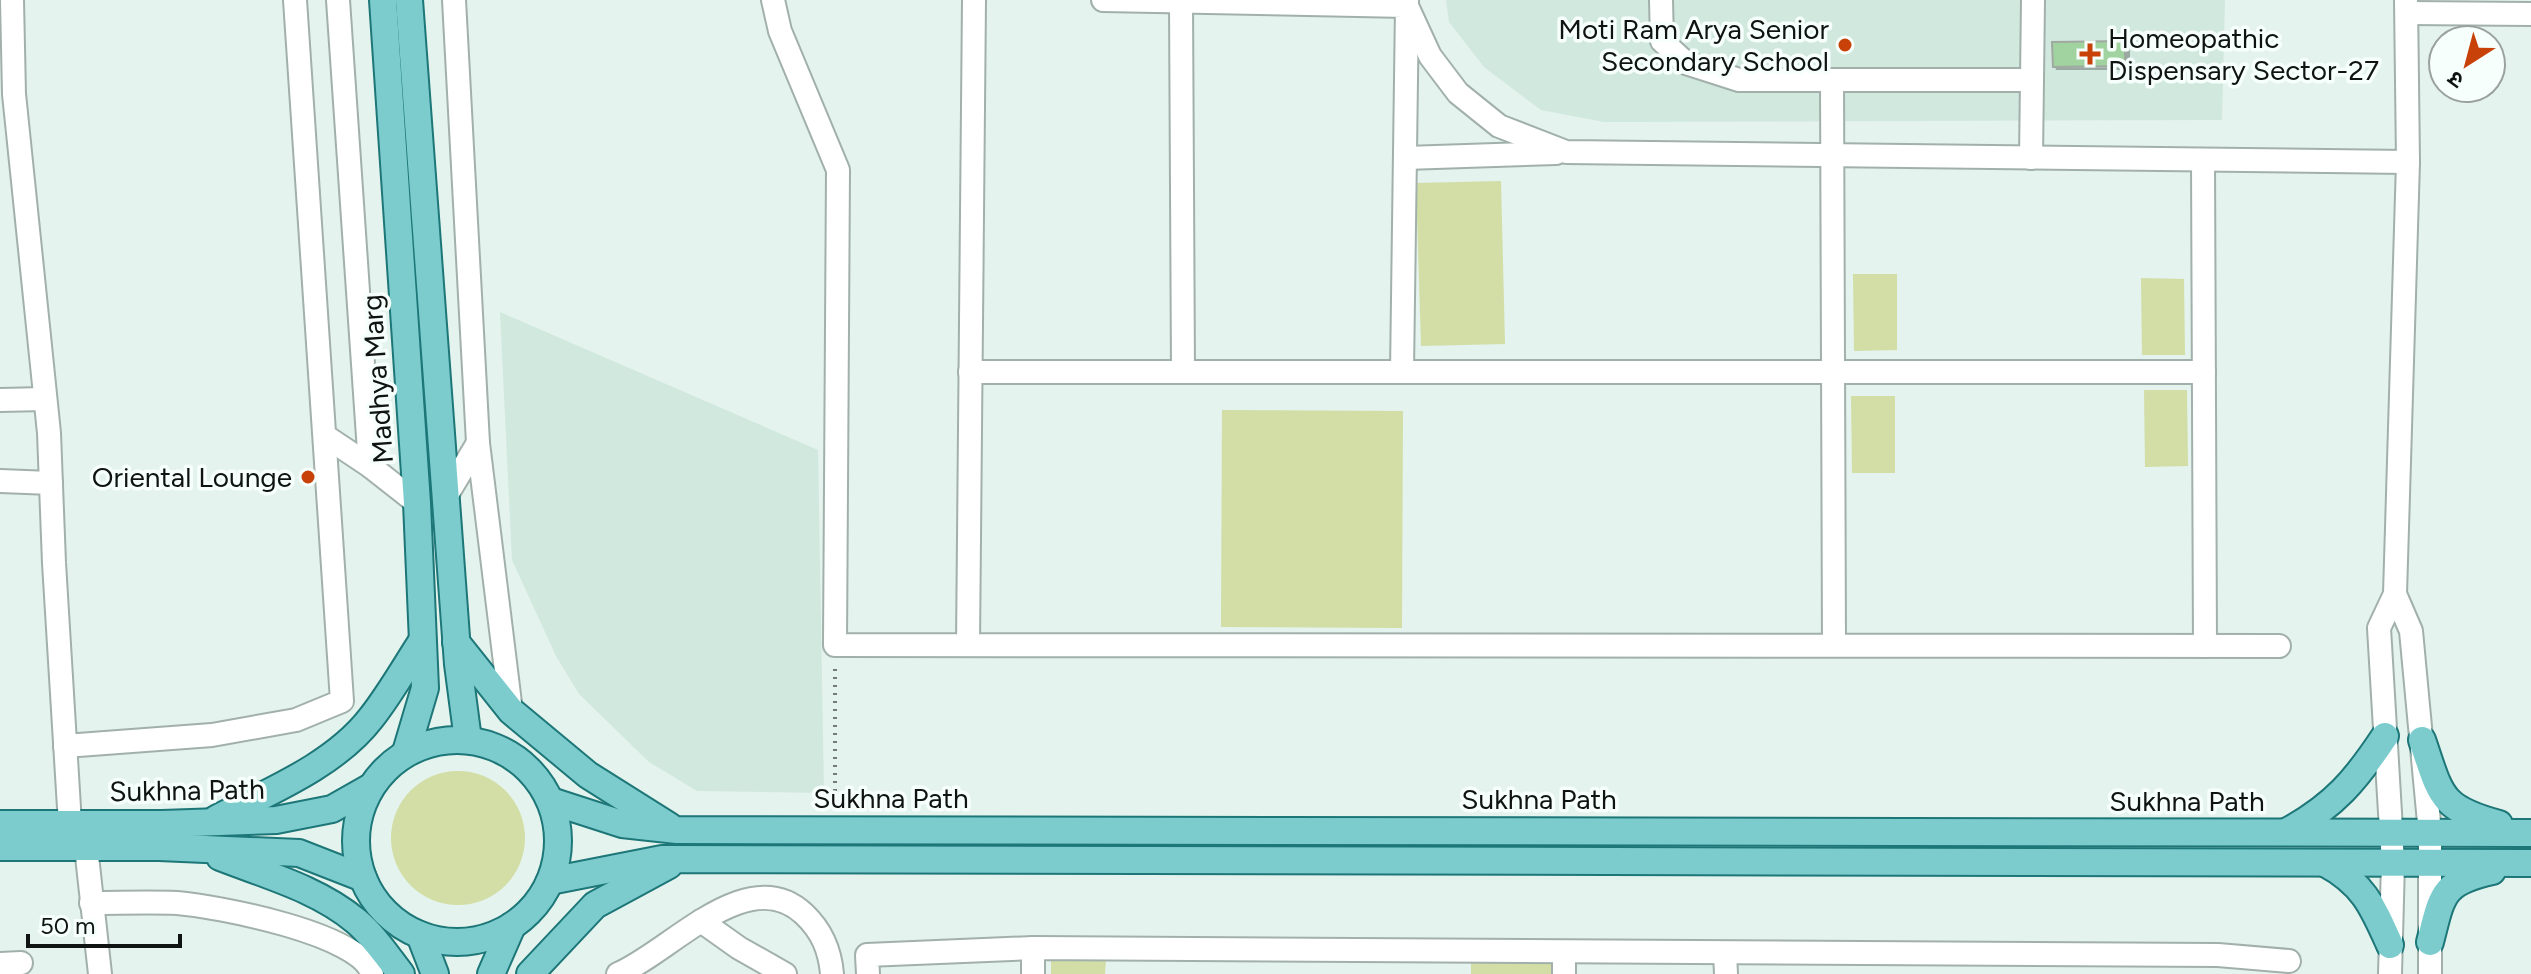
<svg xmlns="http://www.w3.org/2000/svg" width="2531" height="974" font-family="Figtree,'Noto Sans Devanagari',sans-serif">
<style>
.built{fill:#d1e8df}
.green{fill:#d2dea5}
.building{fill:#a0d3a0;stroke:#a0a9a0;stroke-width:2;filter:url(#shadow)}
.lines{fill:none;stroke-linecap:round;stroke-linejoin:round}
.minor-casing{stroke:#a2b0ab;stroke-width:26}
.major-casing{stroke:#1d7677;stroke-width:30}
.path{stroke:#727b78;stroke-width:4;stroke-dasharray:2 6;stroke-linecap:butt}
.minor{stroke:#fff;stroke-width:22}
.major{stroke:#7cccce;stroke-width:26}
.poi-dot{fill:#c84108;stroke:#f6fffb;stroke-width:3}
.labels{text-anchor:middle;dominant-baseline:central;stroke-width:7;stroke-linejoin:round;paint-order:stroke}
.poi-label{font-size:28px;fill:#0f1412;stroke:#f6fffb;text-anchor:end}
.street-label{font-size:28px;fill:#0f1412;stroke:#f6fffb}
</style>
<defs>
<filter id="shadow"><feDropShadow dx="4" dy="7" stdDeviation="0" flood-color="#0004"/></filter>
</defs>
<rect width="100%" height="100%" fill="#e4f3ed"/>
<!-- built -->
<g class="built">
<polygon points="1446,0 2225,0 2222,120 1604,122 1541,110 1484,67 1449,22"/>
<polygon points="500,312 818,450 824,793 697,791 649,762 579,694 556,656 512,560"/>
</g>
<!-- green -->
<g class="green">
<polygon points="1501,181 1505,344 1421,346 1416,183"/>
<polygon points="1853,274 1897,274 1897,350 1854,351"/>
<polygon points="2141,278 2184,279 2185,355 2142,355"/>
<polygon points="2144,390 2187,390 2188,466 2145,467"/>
<polygon points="1851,396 1895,396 1895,473 1852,473"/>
<polygon points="1222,410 1403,411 1402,628 1221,627"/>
<circle cx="458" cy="838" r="67"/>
<polygon points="1471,957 1556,959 1556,974 1471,974"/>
<polygon points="1051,958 1106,959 1105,974 1051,974"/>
</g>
<!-- building -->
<polygon class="building" points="2125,41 2125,66 2053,67 2052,42"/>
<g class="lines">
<!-- minor casing -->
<g class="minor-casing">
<g id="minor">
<polyline points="12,0 14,94 49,433 54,563 70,824"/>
<polyline points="338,0 370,466 417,503"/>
<polyline points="454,0 478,443 511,711"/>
<polyline points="773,0 780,31 838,170 835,645 2279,646"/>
<polyline points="1103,0 1407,6 1402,372"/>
<polyline points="1407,0 1407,6 1430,56 1458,93 1499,126 1566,152 2408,162"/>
<polyline points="1661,0 1662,41 1686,63 1739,80 1832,80"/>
<polyline points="2406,0 2408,162 2395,594 2411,631 2430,833 2430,974"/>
<polyline points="1181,2 1183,372"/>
<polyline points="2407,13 2531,14"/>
<polyline points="1405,158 1556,153"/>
<polyline points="2031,158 2033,0"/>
<polyline points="2203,160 2205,646"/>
<polyline points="970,372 2204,372"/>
<polyline points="0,400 45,399"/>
<polyline points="325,436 370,466"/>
<polyline points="0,481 51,483"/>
<polyline points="445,498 478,443"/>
<polyline points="968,645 974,0"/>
<polyline points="1834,645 1832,80 2032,80"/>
<polyline points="65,746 212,735 296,720 342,701 295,0"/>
<polyline points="86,847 100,974"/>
<path d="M91 903C119 903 149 902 177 903 216 906 363 934 372 974"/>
<polyline points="701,921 739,948 785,974"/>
<polyline points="1033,948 1033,974"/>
<polyline points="1564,952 1564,974"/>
<polyline points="1725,953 1726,974"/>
<polyline points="0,964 21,963"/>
<path d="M618 974C669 953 748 861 804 914 822 931 830 950 832 974"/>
<polyline points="868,974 867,955 1033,948 2218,955 2289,961"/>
<polyline points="2390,974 2393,863 2379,628 2395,594"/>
</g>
</g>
<!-- major casing -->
<g class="major-casing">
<g id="major">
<polyline points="383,0 417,503 425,688 406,752"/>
<polyline points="409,0 458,664 468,740"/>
<polyline points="456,642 511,711 588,775 669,826"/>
<circle cx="457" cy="841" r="101"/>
<path d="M2422 740C2441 795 2439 808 2499 824"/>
<polyline points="551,801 622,824 677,830 2531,833"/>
<path d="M216 819C268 792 334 766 371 718 390 694 405 667 422 641"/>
<polyline points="0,824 162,824 276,820 332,809 369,788"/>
<path d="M2288 831C2334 806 2356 780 2385 736"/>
<polyline points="0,847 159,847 299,853 363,878"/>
<path d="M220 857C266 875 318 889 356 921 374 936 387 956 401 974"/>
<path d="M2325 863C2364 884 2373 907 2390 945"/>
<polyline points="550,881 662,859 2531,863"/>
<polyline points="420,935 435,974"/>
<path d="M2430 942C2442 896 2441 882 2492 871"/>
<polyline points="491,974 512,926"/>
<polyline points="530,974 595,905 669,865"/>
</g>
</g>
<!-- path -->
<polyline class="path" points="835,807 835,664"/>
<!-- minor -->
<use href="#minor" class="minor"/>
<!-- major -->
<use href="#major" class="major"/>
</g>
<!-- markers -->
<g class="poi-dot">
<circle cx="1845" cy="45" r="8"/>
<path d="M2086 42h8v8h8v8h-8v8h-8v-8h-8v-8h8z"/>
<circle cx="308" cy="477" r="8"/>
</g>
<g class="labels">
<!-- poi labels -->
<g class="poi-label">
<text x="1829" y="29">Moti Ram Arya Senior<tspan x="1829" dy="32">Secondary School</tspan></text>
<text x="2108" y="38" text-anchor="start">Homeopathic<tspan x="2108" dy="32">Dispensary Sector-27</tspan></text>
<text x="292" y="477">Oriental Lounge</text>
</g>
<!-- street labels -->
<g class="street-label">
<text transform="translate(377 379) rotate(-94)">Madhya Marg</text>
<text transform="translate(187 790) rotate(-1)">Sukhna Path</text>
<text x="891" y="798">Sukhna Path</text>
<text x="1539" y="799">Sukhna Path</text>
<text x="2187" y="801">Sukhna Path</text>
</g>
</g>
<!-- north arrow -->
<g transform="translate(2467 64) rotate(216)"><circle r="38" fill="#f6fffb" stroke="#9aa19e" stroke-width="2"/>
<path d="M0-6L14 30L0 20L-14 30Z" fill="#c84108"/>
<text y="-12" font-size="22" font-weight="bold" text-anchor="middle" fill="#0f1412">उ</text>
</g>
<!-- scale -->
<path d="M28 934v12h152v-12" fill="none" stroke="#0f1412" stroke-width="4"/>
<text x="40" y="934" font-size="24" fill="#0f1412" stroke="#f6fffb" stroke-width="6" paint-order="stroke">50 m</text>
</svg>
